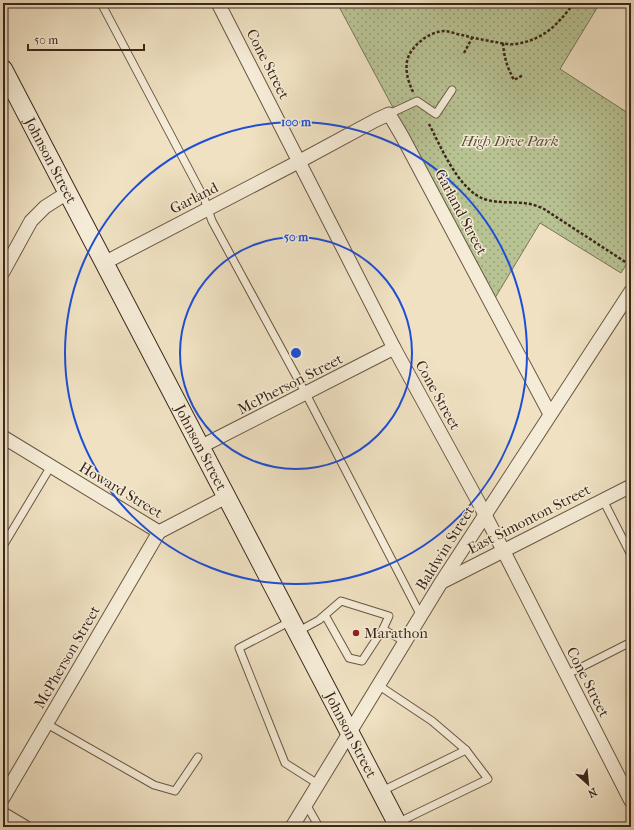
<svg xmlns="http://www.w3.org/2000/svg" width="634" height="830" font-family="'IM FELL French Canon',serif">
<style>
.park{fill:url(#park-dots);stroke:#7a7557}
.lines{fill:none;stroke-linecap:round;stroke-linejoin:round}
.lane-casing{stroke:#695644;stroke-width:9}
.street-casing{stroke:#695644;stroke-width:15}
.secondary-casing{stroke:#3c271a;stroke-width:20}
.path{stroke:#3c271a;stroke-width:2.5;stroke-dasharray:3 2;stroke-linecap:butt}
.lane{stroke:#f5ecd7;stroke-width:7}
.street{stroke:#f5ecd7;stroke-width:13}
.secondary{stroke:#f5ecd7;stroke-width:18}
.ring{fill:none;stroke:#1d4ed8;stroke-width:2}
.poi-dot{fill:#8f2418;stroke:#f5ecd7;stroke-width:1.5}
.labels{text-anchor:middle;dominant-baseline:central;stroke-width:3;stroke-linejoin:round;paint-order:stroke}
.street-label{font-size:15px;fill:#3c271a;stroke:#f5ecd7}
.park-label{font-size:15px;font-style:italic;fill:#5b4e38;stroke:#f5ecd7}
.poi-label{font-size:15px;fill:#3c271a;stroke:#f5ecd7;text-anchor:start}
.centre{fill:#1d4ed8;stroke:#f5ecd7;stroke-width:2}
.ring-label{font-size:12px;text-anchor:middle;font-weight:bold;fill:#1d4ed8;stroke:#f5ecd7;stroke-width:3;stroke-linejoin:round;paint-order:stroke}
</style>
<defs>
<pattern id="park-dots" width="8" height="8" patternUnits="userSpaceOnUse"><rect width="8" height="8" fill="#b8c394"/><path d="M2 2h.1M6 6h.1" fill="none" stroke="#979e78" stroke-width="1.8" stroke-linecap="round"/></pattern>
</defs>
<rect width="100%" height="100%" fill="#efe1c2"/>
<filter id="stains"><feTurbulence type="fractalNoise" baseFrequency=".005" numOctaves="4"/><feColorMatrix values="0 0 0 0 .2 0 0 0 0 .09 0 0 0 0 .02 0 0 0 .5 -.17"/></filter>
<radialGradient id="worn" r=".72"><stop offset=".6" stop-color="#630" stop-opacity="0"/><stop offset="1" stop-color="#630" stop-opacity=".3"/></radialGradient>
<!-- park -->
<polygon class="park" points="337,3 600,3 560,69 631,115 631,257 621,273 540,223 495,298"/>
<g class="lines">
<!-- lane casing -->
<g class="lane-casing">
<g id="lane">
<polyline points="101,3 204,198 212,221 306,394 421,616"/>
<polyline points="389,114 417,101 436,114 452,90"/>
<polyline points="603,500 631,555"/>
<polyline points="3,546 51,466"/>
<polyline points="325,615 349,658 362,661 383,629"/>
<polyline points="291,621 239,648 285,763 318,784"/>
<polyline points="297,632 319,620 341,601 389,616 383,629 405,642"/>
<polyline points="566,675 631,642"/>
<polyline points="378,685 432,721 466,750 488,779 397,823"/>
<polyline points="47,724 154,785 175,791 198,757"/>
<polyline points="380,792 466,750"/>
<polyline points="306,804 319,827"/>
</g>
</g>
<!-- street casing -->
<g class="street-casing">
<g id="street">
<polyline points="218,3 394,348 479,503 631,801"/>
<polyline points="104,263 300,161 376,120 389,114 402,136 550,414"/>
<polyline points="3,272 31,221 45,207 67,193"/>
<polyline points="3,437 159,532 226,497"/>
<polyline points="200,447 394,348"/>
<polyline points="444,581 631,486"/>
<polyline points="3,798 159,532"/>
<polyline points="3,814 25,827"/>
<polyline points="292,827 442,581 631,291"/>
</g>
</g>
<!-- secondary casing -->
<g class="secondary-casing">
<g id="secondary">
<path id="s1" d="M3 69 399 827"/>
</g>
</g>
<!-- path -->
<g class="path">
<path d="M503 43C504 57 507 67 514 80L523 75"/>
<polyline points="464,53 472,38"/>
<path d="M413 92C407 79 402 62 413 49 420 40 431 32 444 31 449 31 456 34 462 35 473 38 484 40 495 42 501 43 509 45 516 44 545 39 557 25 574 3"/>
<path d="M429 124C441 147 458 189 484 199 499 204 515 201 530 204 535 205 540 207 544 209L630 265"/>
</g>
<!-- lane -->
<use href="#lane" class="lane"/>
<!-- street -->
<use href="#street" class="street"/>
<!-- secondary -->
<use href="#secondary" class="secondary"/>
</g>
<!-- distance rings -->
<g class="ring">
<circle cx="296" cy="353" r="116"/>
<circle cx="296" cy="353" r="231"/>
</g>
<!-- markers -->
<circle class="poi-dot" cx="356" cy="633" r="4"/>
<g class="labels">
<!-- street labels -->
<g class="street-label">
<text transform="translate(268 64) rotate(63)">Cone Street</text>
<text stroke="none"><textPath href="#s1" startOffset="103">Johnson Street</textPath></text>
<text transform="translate(194 198) rotate(-27)">Garland</text>
<text transform="translate(461 212) rotate(62)">Garland Street</text>
<text transform="translate(290 384) rotate(-27)">McPherson Street</text>
<text transform="translate(438 395) rotate(61)">Cone Street</text>
<text stroke="none"><textPath href="#s1" startOffset="427">Johnson Street</textPath></text>
<text transform="translate(121 490) rotate(31)">Howard Street</text>
<text transform="translate(529 519) rotate(-27)">East Simonton Street</text>
<text transform="translate(445 548) rotate(-58)">Baldwin Street</text>
<text transform="translate(67 657) rotate(-60)">McPherson Street</text>
<text transform="translate(588 682) rotate(63)">Cone Street</text>
<text stroke="none"><textPath href="#s1" startOffset="751">Johnson Street</textPath></text>
</g>
<!-- park labels -->
<g class="park-label">
<text x="510" y="141">High Dive Park</text>
</g>
<!-- poi labels -->
<g class="poi-label">
<text x="364" y="633">Marathon</text>
</g>
</g>
<circle cx="296" cy="353" r="6" class="centre"/>
<g class="ring-label">
<text x="296" y="126">100 m</text>
<text x="296" y="241">50 m</text>
</g>
<!-- margin -->
<rect width="634" height="830" fill="none" stroke="#efe1c2" stroke-width="16"/>
<rect x="4" y="4" width="626" height="822" fill="none" stroke="#3c271a" stroke-width="2"/>
<rect x="8" y="8" width="618" height="814" fill="none" stroke="#3c271a"/>
<!-- north arrow -->
<g transform="translate(588 784) rotate(153)" stroke="#f5ecd7" stroke-width="3" paint-order="stroke">
<path d="M0-3L7 15L0 10L-7 15Z" fill="#3c271a"/>
<text y="-6" font-size="11" font-weight="bold" text-anchor="middle" fill="#3c271a">N</text>
</g>
<!-- scale -->
<path d="M28 44v6h116v-6" fill="none" stroke="#3c271a" stroke-width="2"/>
<text x="34" y="44" font-size="12" fill="#3c271a" stroke="#f5ecd7" stroke-width="3" paint-order="stroke">50 m</text>
<rect width="100%" height="100%" filter="url(#stains)"/>
<rect width="100%" height="100%" fill="url(#worn)"/>
</svg>
